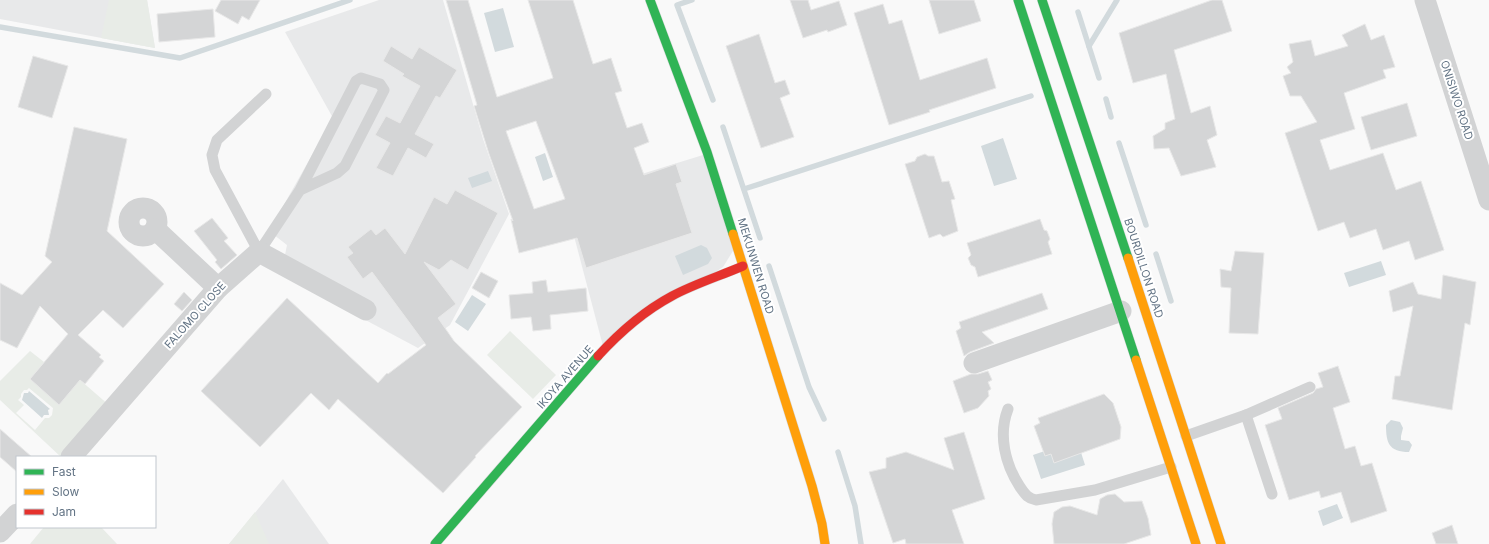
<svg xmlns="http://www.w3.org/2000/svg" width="1489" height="544" font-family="Inter,sans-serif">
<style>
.built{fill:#e8e9ea}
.green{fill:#e8ece7;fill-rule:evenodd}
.water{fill:#d2dadd}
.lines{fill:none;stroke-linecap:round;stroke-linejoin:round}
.stream{stroke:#d2dadd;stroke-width:5.5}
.building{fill:#d4d5d6;stroke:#e8e8e8;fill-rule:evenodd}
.fast-casing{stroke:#d6d7d8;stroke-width:10}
.slow-casing{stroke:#d6d7d8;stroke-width:10}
.jam-casing{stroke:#d6d7d8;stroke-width:10}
.lane{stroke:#d2d3d4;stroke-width:11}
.street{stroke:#d2d3d4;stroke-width:21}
.fast{stroke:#30b455;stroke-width:9}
.slow{stroke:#ff9f0a;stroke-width:9}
.jam{stroke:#e5322d;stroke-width:9}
.labels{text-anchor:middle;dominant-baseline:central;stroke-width:4;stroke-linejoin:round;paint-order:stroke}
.street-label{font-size:11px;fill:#637485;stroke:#fff}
</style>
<rect width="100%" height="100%" fill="#f9f9f9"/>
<!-- built -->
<g class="built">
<polygon points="0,0 147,0 155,48 0,19"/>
<polygon points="379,0 443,0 483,139 509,214 450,325 418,348 281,275 287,245 269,231 333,118 285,32"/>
<polygon points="703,155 736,246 723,267 603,346 564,198"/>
<polygon points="283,479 329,544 229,544"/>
</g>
<!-- green -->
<g class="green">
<polygon points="109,0 147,0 155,48 101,38"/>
<polygon points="510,331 556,375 533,399 487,355"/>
<path d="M30 351 44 362 30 379 59 404 80 380 110 406 65 457H61L0 400V381ZM29 388 53 408 52 415 49 418H45L35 430 16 413 24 405 18 400 21 397V394L24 390H27Z"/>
<polygon points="255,512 269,544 229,544"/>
<polygon points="44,527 101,527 117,544 30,544"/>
</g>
<!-- water -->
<g class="water">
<polygon points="503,8 514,47 495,52 484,13"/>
<polygon points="1003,138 1017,179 994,186 981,146"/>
<polygon points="545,153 553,177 543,181 535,157"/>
<polygon points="488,171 492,181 472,188 468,178"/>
<polygon points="701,245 707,248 712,258 708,264 683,275 675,256"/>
<polygon points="1381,261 1386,275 1349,287 1344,273"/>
<polygon points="472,295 486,304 468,331 455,322"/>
<polygon points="29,391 50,409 48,410 49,415 44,415 42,418 22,400 24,393 28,393"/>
<path d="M1391 420 1400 422 1403 428 1401 436V440L1409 441 1412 445 1409 452C1389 452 1386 443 1386 425Z"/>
<polygon points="1077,440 1085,465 1041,479 1033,455"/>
<polygon points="1337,504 1343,518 1323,526 1318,511"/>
</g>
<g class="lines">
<!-- stream -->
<g class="stream">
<polyline points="692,0 677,5 713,100"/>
<polyline points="1078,12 1099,78"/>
<polyline points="0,27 180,58 350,0"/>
<polyline points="1089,46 1117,0"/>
<polyline points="1106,99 1111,117"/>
<polyline points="723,127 760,238"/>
<polyline points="1119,143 1146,225"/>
<polyline points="744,189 1031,96"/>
<polyline points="1156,254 1171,301"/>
<polyline points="769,266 809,387 824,419"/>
<polyline points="838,452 855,506 861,544"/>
</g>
</g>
<!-- building -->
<g class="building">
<polygon points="221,0 260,0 249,20 242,16 238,24 215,11"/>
<path d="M446 0H468L497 97 553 78 528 0H573L593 64 611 58 622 91 615 93 627 128 642 123 649 142 634 148 644 175 676 164 682 182 676 184 692 233 586 268 577 238 519 253 511 219 513 221 489 154 474 106 477 105ZM536 121 565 199 534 209 506 131Z"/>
<polygon points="790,0 808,0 811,10 839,1 847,25 828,32 827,30 803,38"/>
<polygon points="929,0 974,0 981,21 939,34"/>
<polygon points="1212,0 1222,0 1232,31 1174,50 1191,113 1210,106 1217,135 1207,140 1216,167 1181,176 1169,148 1154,149 1153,136 1165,129 1165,123 1175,119 1166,74 1133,83 1119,33"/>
<polygon points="883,4 889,24 902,20 920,80 987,58 996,88 929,110 930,112 889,125 854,13"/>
<polygon points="213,9 215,37 159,42 157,14"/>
<polygon points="1365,24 1371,40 1384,35 1395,67 1383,70 1386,78 1344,93 1355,129 1320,140 1330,170 1383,153 1396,190 1421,181 1444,250 1415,260 1409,241 1383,250 1376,229 1350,238 1344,222 1318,231 1285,133 1317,122 1301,96 1290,96 1283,76 1291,73 1287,67 1293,62 1289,44 1311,40 1315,56 1348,46 1342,35"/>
<polygon points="759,34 775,83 785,80 790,94 780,98 794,137 761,148 726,46"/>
<polygon points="391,46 412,59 419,47 457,70 440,98 436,96 415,134 434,144 426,158 408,148 393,176 376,168 390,143 375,135 386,116 400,123 420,86 402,76 404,74 383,61"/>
<polygon points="33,56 68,66 52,118 18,107"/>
<polygon points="1407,103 1417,136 1371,150 1361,117"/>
<polygon points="74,127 127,139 107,231 164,284 123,328 103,310 78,335 101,355 99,357 104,361 85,384 80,380 59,405 30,379 68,334 40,306 17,348 0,340 0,283 22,295 52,262 45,256"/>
<polygon points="925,154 928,156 934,156 942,182 949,181 955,199 951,200 958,231 943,237 940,234 929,238 905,164 915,161 917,157"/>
<polygon points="455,190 498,213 468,270 451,260 439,270 424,262 456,304 438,318 454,341 522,407 475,456 476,457 443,493 338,399 329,410 311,393 260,447 201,391 287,298 378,383 387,373 388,374 426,345 372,272 363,279 347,257 353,253 348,247 371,229 376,235 385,228 405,254 434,197 447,204"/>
<polygon points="212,218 228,238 224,241 237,255 221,269 215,262 217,260 194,231"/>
<polygon points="1040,219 1044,230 1047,231 1050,239 1048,242 1052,254 978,277 975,267 971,265 968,258 971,255 967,243"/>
<polygon points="1235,251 1264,253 1258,334 1229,333 1231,288 1221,287 1220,269 1231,271"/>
<polygon points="481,272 498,281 489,298 472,288"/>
<polygon points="1443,275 1476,282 1470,325 1465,323 1452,410 1392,399 1395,376 1400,376 1413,306 1393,312 1389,291 1413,282 1418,294 1441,299"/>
<polygon points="546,280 548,292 586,288 588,311 550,315 551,329 533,331 531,317 511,319 509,295 533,293 532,282"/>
<polygon points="184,292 192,300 182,311 174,304"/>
<polygon points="1042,293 1048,309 982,332 994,343 970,352 964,356 956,331 961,328 959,322"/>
<polygon points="1338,366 1350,402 1333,408 1345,449 1355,446 1361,466 1372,463 1387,511 1351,523 1341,492 1321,498 1319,491 1289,500 1265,425 1282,419 1278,408 1313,393 1316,389 1323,387 1318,373"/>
<polygon points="988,371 992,380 988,382 991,389 988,391 989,396 978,408 964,413 953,381 971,374 978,374"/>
<polygon points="1104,394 1113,403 1121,427 1120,439 1054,463 1051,454 1045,456 1034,426 1040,423 1038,418"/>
<polygon points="0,429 32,457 17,457 17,472 0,457"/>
<polygon points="964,432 985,499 952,510 964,544 906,544 905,539 893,543 869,472 886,468 886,458 906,452 954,470 944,438"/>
<polygon points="1115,494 1124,502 1142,501 1148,518 1151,535 1124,544 1054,544 1052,524 1054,512 1062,507 1070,506 1097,515 1100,499 1107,495"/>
<polygon points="1452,525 1458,544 1436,544 1432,533"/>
</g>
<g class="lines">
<!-- fast casing -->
<g class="fast-casing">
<g id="fast">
<polyline points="650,0 707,152 733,234"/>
<polyline points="1018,0 1136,360"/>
<polyline points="1042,0 1128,258"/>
<polyline points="435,544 598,356"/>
</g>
</g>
<!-- slow casing -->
<g class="slow-casing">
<g id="slow">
<polyline points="733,234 812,486 822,524 825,544"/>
<polyline points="1128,258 1221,544"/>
<polyline points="1136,360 1196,544"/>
</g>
</g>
<!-- jam casing -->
<g class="jam-casing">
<path id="jam" d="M598 356C619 333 644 311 672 296 694 284 720 276 743 266"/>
</g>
<!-- lane -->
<g class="lane">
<polyline points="266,94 217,140 212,155 215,170 259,252 300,190 356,81 361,78 380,84 384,90 345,166 337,173 300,190"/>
<path d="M1008 409C998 435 1005 464 1020 487 1025 494 1027 498 1036 500L1095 490 1171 467"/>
<polyline points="1246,415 1272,494"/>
<polyline points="1186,436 1246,415 1310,387"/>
</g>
<!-- street -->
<g class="street">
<polyline points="1425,0 1489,200"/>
<circle cx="143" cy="222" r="14"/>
<polyline points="155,229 218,288"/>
<polyline points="974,363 1121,311"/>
<polyline points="71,457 218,288 259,252 366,310"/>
<polyline points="0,532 17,514"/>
</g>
<!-- fast -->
<use href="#fast" class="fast"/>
<!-- slow -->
<use href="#slow" class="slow"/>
<!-- jam -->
<use href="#jam" class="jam"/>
</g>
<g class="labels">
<!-- street labels -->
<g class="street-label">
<text transform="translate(1457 100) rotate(72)">ONISIWO ROAD</text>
<text transform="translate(756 266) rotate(73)">MEKUNWEN ROAD</text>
<text transform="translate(1144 268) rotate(72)">BOURDILLON ROAD</text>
<text transform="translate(195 315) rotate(-48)">FALOMO CLOSE</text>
<text transform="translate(565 377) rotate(-49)">IKOYA AVENUE</text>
</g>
</g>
<!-- legend -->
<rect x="16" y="456" width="140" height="72" fill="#ffffff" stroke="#c1c7ce"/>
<rect x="24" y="469" width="20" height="6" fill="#30b455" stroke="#c1c7ce"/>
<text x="52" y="476" font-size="12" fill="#637485">Fast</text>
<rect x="24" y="489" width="20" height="6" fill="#ff9f0a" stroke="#c1c7ce"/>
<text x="52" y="496" font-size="12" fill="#637485">Slow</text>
<rect x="24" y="509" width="20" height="6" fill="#e5322d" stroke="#c1c7ce"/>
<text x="52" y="516" font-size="12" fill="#637485">Jam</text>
</svg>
